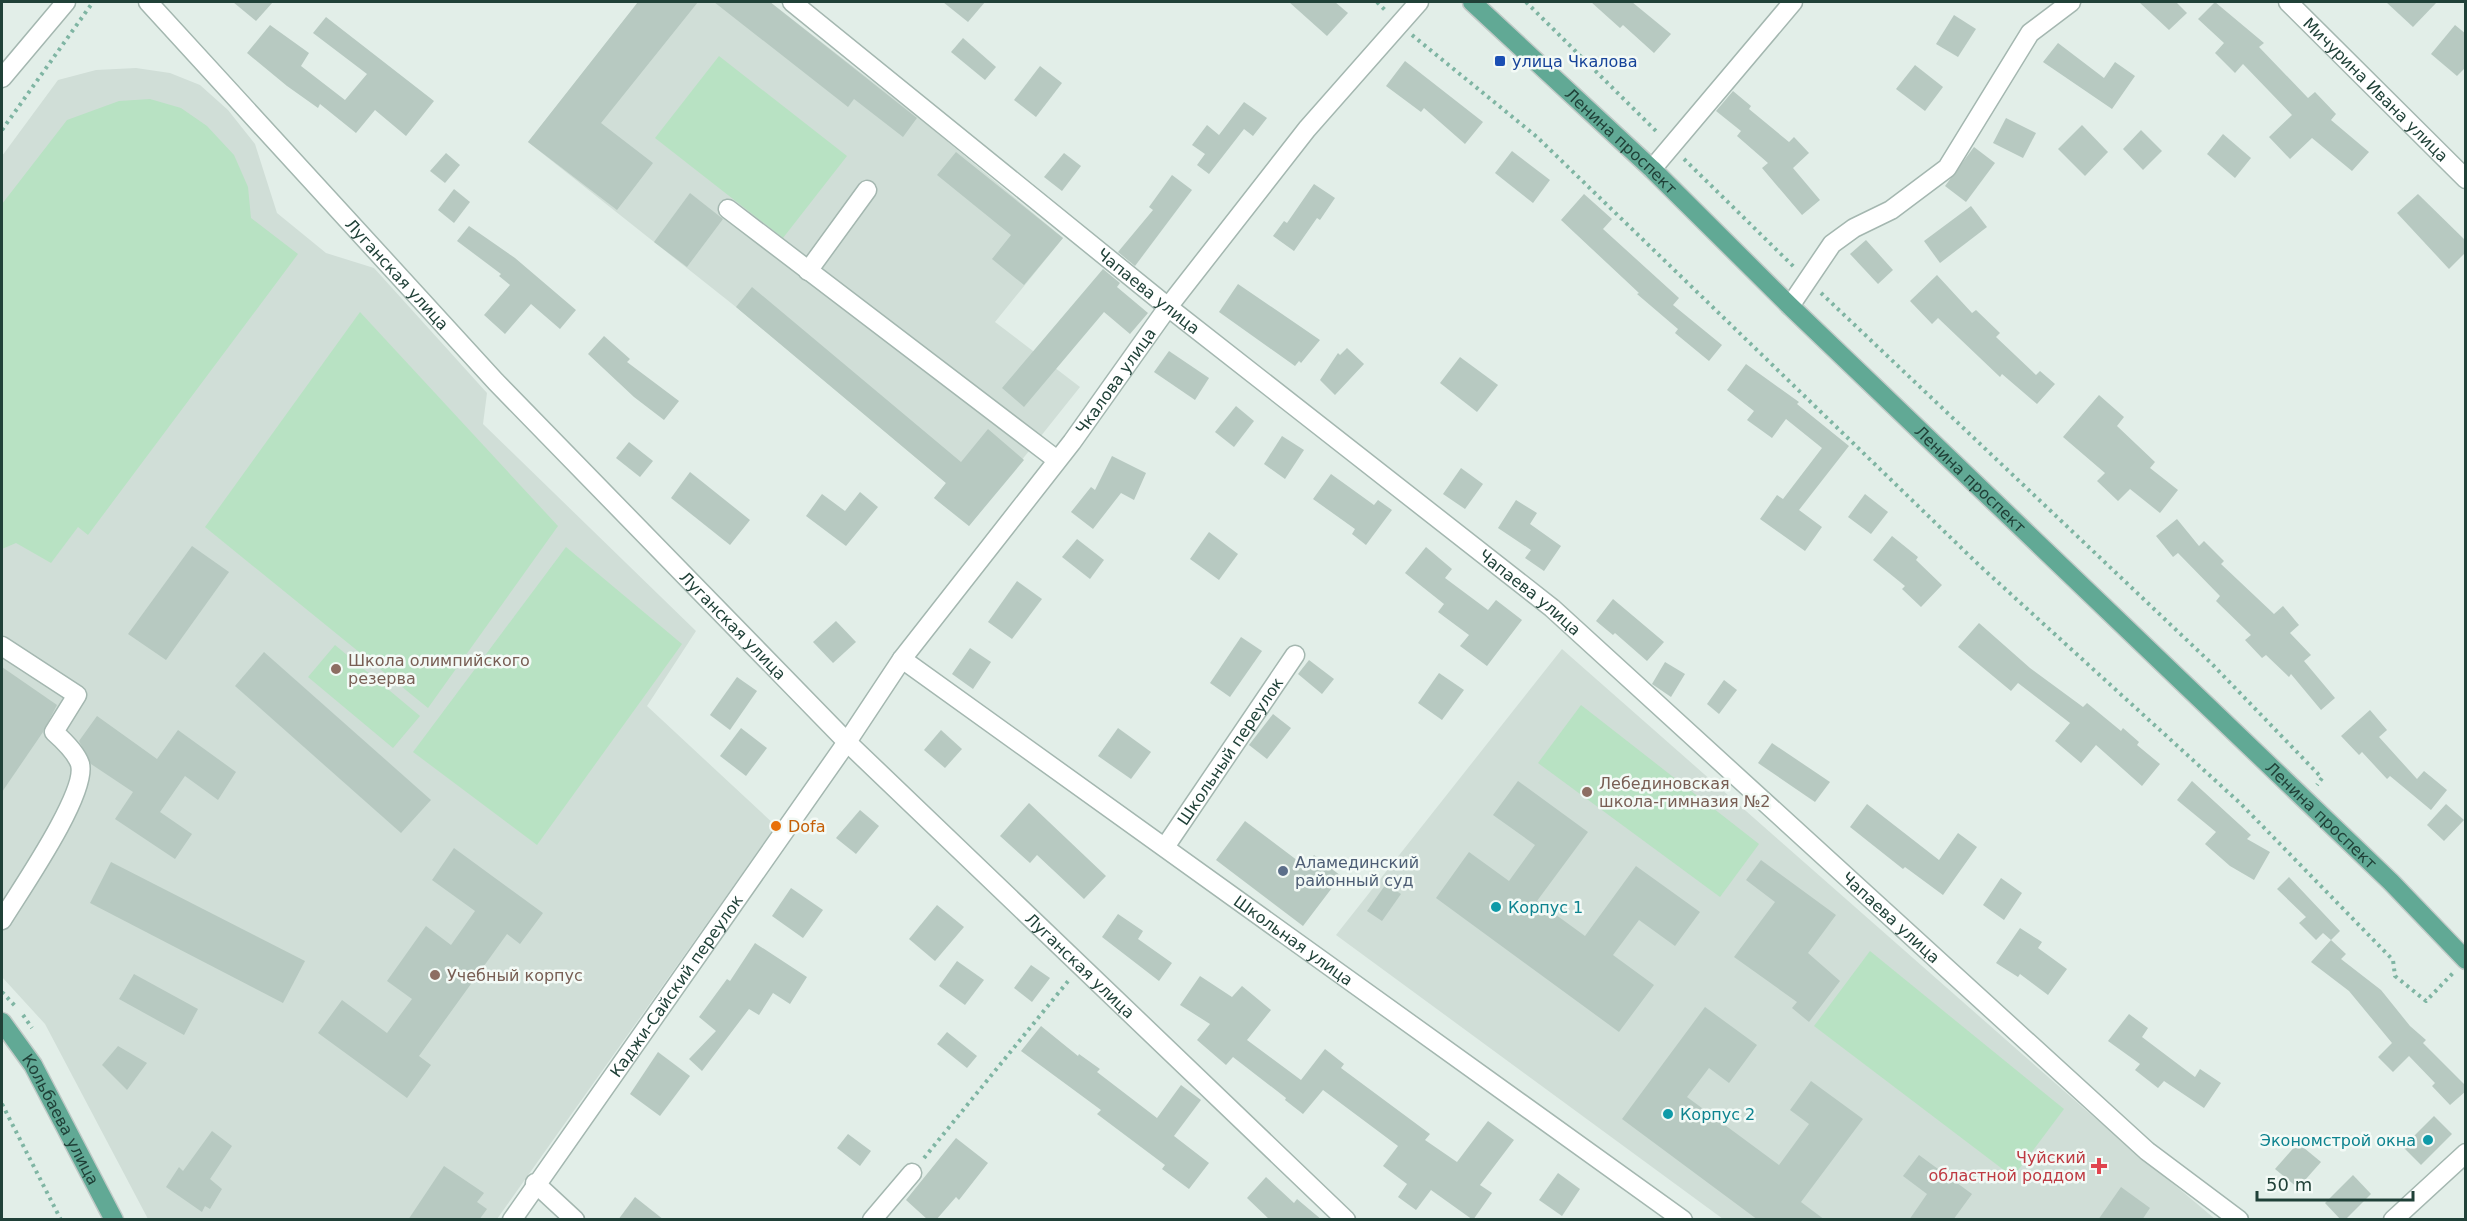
<svg xmlns="http://www.w3.org/2000/svg" width="2467" height="1221" font-family="'DejaVu Sans',sans-serif">
<style>
.built{fill:#d0ded7}
.green{fill:#b8e2c3}
.building{fill:#b7c9c1}
.lines{fill:none;stroke-linecap:round;stroke-linejoin:round}
.minor-casing{stroke:#a4b7b0;stroke-width:21}
.major-casing{stroke:#c1cac7;stroke-width:21}
.path{stroke:#7fb5a3;stroke-width:4;stroke-dasharray:3 4.5;stroke-linecap:butt}
.minor{stroke:#fff;stroke-width:18}
.major{stroke:#61a995;stroke-width:18}
.transit-dot{fill:#1a4fb4;stroke:#f3faf6;stroke-width:2}
.education-dot{fill:#8d6e63;stroke:#f3faf6;stroke-width:2}
.food-dot{fill:#e8710a;stroke:#f3faf6;stroke-width:2}
.service-dot{fill:#5c6f8a;stroke:#f3faf6;stroke-width:2}
.culture-dot{fill:#0f9aa8;stroke:#f3faf6;stroke-width:2}
.health-dot{fill:#e0444e;stroke:#f3faf6;stroke-width:2}
.labels{text-anchor:middle;dominant-baseline:central;stroke-width:5;stroke-linejoin:round;paint-order:stroke}
.transit-label{font-size:16px;fill:#164399;stroke:#f3faf6;text-anchor:start}
.street-label{font-size:16px;fill:#204138;stroke:#f3faf6}
.education-label{font-size:16px;fill:#785e54;stroke:#f3faf6;text-anchor:start}
.food-label{font-size:16px;fill:#c56008;stroke:#f3faf6;text-anchor:start}
.service-label{font-size:16px;fill:#4e5e75;stroke:#f3faf6;text-anchor:start}
.culture-label{font-size:16px;fill:#0d838f;stroke:#f3faf6;text-anchor:start}
.health-label{font-size:16px;fill:#be3a42;stroke:#f3faf6;text-anchor:end}
</style>
<rect width="100%" height="100%" fill="#e2eee8"/>
<!-- built -->
<g class="built">
<polygon points="638,2 770,2 918,117 1063,238 995,322 1080,387 969,526 934,498 946,483 736,307 528,142"/>
<polygon points="136,68 170,73 200,85 228,110 255,144 277,213 326,253 374,268 487,393 483,424 696,631 647,706 776,826 497,1219 148,1219 45,1024 2,977 2,156 58,80 96,70"/>
<polygon points="1562,649 2088,1112 2215,1219 1723,1219 1336,935"/>
</g>
<!-- green -->
<g class="green">
<polygon points="719,56 847,156 783,238 655,138"/>
<polygon points="150,99 181,108 207,126 234,155 248,187 251,218 298,254 88,535 78,527 51,563 16,543 2,549 2,204 67,120 119,101"/>
<polygon points="360,312 558,526 428,708 205,527"/>
<polygon points="566,547 682,644 537,845 413,752"/>
<polygon points="335,645 420,716 393,748 308,677"/>
<polygon points="1581,705 1759,844 1720,897 1538,763"/>
<polygon points="1870,951 2064,1109 2013,1177 1814,1026"/>
</g>
<!-- building -->
<g class="building">
<polygon points="233,2 273,2 256,21"/>
<polygon points="638,2 698,2 601,123 653,163 617,210 528,142"/>
<polygon points="714,2 770,2 917,118 903,137 854,99 848,107"/>
<polygon points="943,2 985,2 968,22"/>
<polygon points="1289,2 1335,2 1348,13 1327,36"/>
<polygon points="1591,2 1632,2 1671,34 1654,53 1623,25 1620,28"/>
<polygon points="2139,2 2176,2 2187,13 2169,30"/>
<polygon points="2215,2 2264,43 2259,47 2308,98 2315,92 2336,114 2331,120 2369,152 2352,171 2312,138 2290,159 2269,137 2292,115 2243,64 2235,73 2215,53 2224,43 2198,19"/>
<polygon points="2386,2 2437,2 2413,27"/>
<polygon points="1954,15 1976,29 1958,57 1936,44"/>
<polygon points="326,17 434,101 406,136 375,110 356,133 320,104 318,108 287,86 247,53 270,25 309,53 301,66 345,100 367,74 313,33"/>
<polygon points="2455,25 2466,34 2466,67 2457,76 2431,54"/>
<polygon points="963,38 996,67 985,80 951,52"/>
<polygon points="2058,43 2104,78 2115,62 2135,76 2112,109 2043,62"/>
<polygon points="1405,61 1483,122 1465,144 1424,108 1421,112 1386,86"/>
<polygon points="1915,65 1943,87 1925,111 1896,89"/>
<polygon points="1040,66 1062,83 1036,117 1014,100"/>
<polygon points="1733,91 1751,106 1749,109 1789,142 1794,137 1809,153 1793,168 1820,200 1802,215 1762,168 1768,163 1737,136 1741,131 1716,111"/>
<polygon points="1244,102 1267,118 1253,136 1244,129 1209,174 1197,165 1205,154 1192,145 1207,125 1219,135"/>
<polygon points="2006,118 2036,133 2023,158 1993,143"/>
<polygon points="2082,125 2108,152 2085,176 2058,149"/>
<polygon points="2141,130 2162,151 2143,170 2123,149"/>
<polygon points="2223,134 2251,158 2235,178 2207,154"/>
<polygon points="1974,147 1995,163 1966,202 1945,186"/>
<polygon points="1512,151 1550,180 1533,203 1495,173"/>
<polygon points="956,152 1063,238 1024,285 992,259 1011,235 937,175"/>
<polygon points="446,153 460,165 445,183 430,171"/>
<polygon points="1064,153 1081,166 1062,191 1044,177"/>
<polygon points="1172,175 1192,190 1135,266 1118,252 1153,210 1149,207"/>
<polygon points="1314,184 1335,198 1320,220 1317,218 1294,251 1273,236 1284,221 1287,223"/>
<polygon points="454,189 470,202 454,223 438,210"/>
<polygon points="690,193 723,219 687,267 654,242"/>
<polygon points="1584,194 1612,219 1603,229 1679,298 1673,305 1722,345 1709,361 1675,333 1678,329 1637,294 1639,293 1561,220"/>
<polygon points="2418,194 2466,241 2466,252 2449,269 2397,213"/>
<polygon points="1971,206 1987,227 1940,263 1924,241"/>
<polygon points="469,226 515,258 576,310 560,329 531,304 505,334 484,315 510,285 499,276 501,274 457,241"/>
<polygon points="1866,240 1893,270 1878,284 1850,254"/>
<polygon points="1103,269 1120,283 1117,287 1148,313 1130,334 1104,312 1024,407 1002,388"/>
<polygon points="1937,275 1972,313 1976,310 2000,333 1996,337 2036,375 2040,371 2055,384 2037,404 2002,374 2000,377 1938,318 1932,324 1910,301"/>
<polygon points="1238,284 1320,340 1301,363 1299,361 1295,366 1219,312"/>
<polygon points="752,287 961,462 988,429 1024,460 969,526 934,498 946,483 736,307"/>
<polygon points="604,336 630,359 627,362 679,401 664,420 634,397 588,354"/>
<polygon points="1347,348 1364,364 1335,395 1320,380 1338,353 1340,355"/>
<polygon points="1169,351 1209,378 1195,400 1154,372"/>
<polygon points="1460,357 1498,385 1477,412 1440,383"/>
<polygon points="1746,364 1799,402 1797,404 1849,446 1799,510 1822,527 1805,551 1760,519 1777,495 1783,499 1822,448 1786,419 1772,438 1747,420 1754,411 1727,390"/>
<polygon points="2099,395 2124,417 2117,426 2155,462 2150,468 2178,490 2160,513 2130,489 2118,501 2097,481 2105,473 2063,437"/>
<polygon points="1236,406 1254,421 1234,447 1215,432"/>
<polygon points="1282,436 1304,450 1285,479 1264,464"/>
<polygon points="629,442 653,461 640,477 616,458"/>
<polygon points="1112,456 1146,473 1134,500 1121,493 1093,529 1071,512 1091,487 1095,490"/>
<polygon points="1461,468 1483,484 1465,509 1443,494"/>
<polygon points="690,472 750,520 730,545 671,498"/>
<polygon points="1331,474 1374,505 1378,500 1392,510 1366,545 1352,534 1355,529 1313,499"/>
<polygon points="860,492 878,507 846,546 806,516 822,494 845,511"/>
<polygon points="1865,494 1888,512 1871,534 1848,517"/>
<polygon points="1516,500 1537,513 1530,524 1561,546 1544,571 1525,558 1531,550 1498,528"/>
<polygon points="2177,519 2199,546 2204,541 2224,561 2221,564 2274,614 2283,606 2299,625 2290,633 2311,655 2304,661 2335,698 2321,710 2291,674 2289,677 2266,655 2262,658 2245,640 2251,635 2216,601 2220,596 2178,553 2173,557 2156,536"/>
<polygon points="1209,532 1238,554 1219,580 1190,559"/>
<polygon points="1892,536 1918,557 1916,560 1942,585 1921,607 1902,589 1905,586 1873,560"/>
<polygon points="1077,539 1104,560 1090,579 1062,557"/>
<polygon points="192,546 229,572 166,660 128,634"/>
<polygon points="1426,547 1452,569 1445,578 1488,610 1496,600 1522,620 1487,666 1460,646 1469,635 1438,612 1444,604 1405,573"/>
<polygon points="1017,581 1042,599 1012,639 988,622"/>
<polygon points="1613,599 1664,642 1647,661 1615,633 1613,635 1596,621"/>
<polygon points="836,621 856,642 833,663 813,642"/>
<polygon points="1979,623 2030,668 2083,707 2087,703 2121,731 2123,728 2139,742 2137,745 2160,764 2142,786 2096,745 2081,763 2055,741 2070,723 2018,683 2011,691 1958,647"/>
<polygon points="1241,637 1262,651 1230,697 1210,683"/>
<polygon points="970,648 991,662 973,689 952,674"/>
<polygon points="264,652 431,800 401,833 235,686"/>
<polygon points="1309,660 1334,679 1322,694 1298,674"/>
<polygon points="1665,662 1685,674 1671,697 1652,684"/>
<polygon points="2,667 57,705 43,732 2,792"/>
<polygon points="1439,673 1464,690 1442,720 1418,703"/>
<polygon points="737,677 757,691 730,730 710,715"/>
<polygon points="1724,680 1737,690 1719,714 1707,704"/>
<polygon points="2370,710 2387,730 2379,737 2417,779 2424,771 2447,790 2431,810 2390,776 2387,779 2362,752 2359,755 2341,736"/>
<polygon points="1273,714 1291,728 1267,759 1249,745"/>
<polygon points="97,716 157,759 178,730 236,772 218,800 185,776 160,812 192,834 175,859 115,819 133,792 91,764 79,741"/>
<polygon points="741,728 767,748 746,776 720,756"/>
<polygon points="1118,728 1151,752 1131,779 1098,756"/>
<polygon points="941,730 962,749 945,768 924,750"/>
<polygon points="1772,743 1830,782 1815,802 1758,763"/>
<polygon points="1518,781 1588,832 1537,901 1585,936 1636,866 1700,912 1675,946 1639,920 1613,955 1654,985 1619,1032 1436,898 1469,852 1509,881 1535,845 1493,815"/>
<polygon points="2192,781 2251,835 2247,839 2270,852 2254,880 2230,866 2205,844 2216,832 2177,800"/>
<polygon points="1029,803 1106,876 1084,899 1037,855 1030,863 1000,836"/>
<polygon points="1867,804 1939,860 1958,833 1977,847 1943,895 1905,867 1903,869 1850,827"/>
<polygon points="2446,804 2464,820 2444,841 2427,825"/>
<polygon points="860,810 879,826 856,854 836,838"/>
<polygon points="1245,821 1306,867 1314,855 1341,876 1303,926 1216,860"/>
<polygon points="454,848 543,913 520,944 507,934 419,1056 431,1065 407,1098 318,1033 342,1000 387,1033 412,999 387,981 426,926 451,945 475,911 432,880"/>
<polygon points="1761,860 1836,915 1808,953 1840,981 1809,1022 1792,1008 1797,1002 1734,957 1775,902 1746,880"/>
<polygon points="111,862 305,961 283,1003 90,903"/>
<polygon points="2289,877 2340,931 2331,940 2323,933 2316,940 2299,923 2306,917 2277,889"/>
<polygon points="2001,878 2022,893 2004,920 1983,905"/>
<polygon points="1386,884 1401,894 1382,921 1367,911"/>
<polygon points="791,888 823,910 803,938 772,916"/>
<polygon points="937,905 964,927 935,961 909,939"/>
<polygon points="1118,914 1143,931 1138,939 1172,963 1159,981 1102,937"/>
<polygon points="2020,928 2042,942 2038,948 2067,969 2048,995 2020,974 2018,977 1996,963"/>
<polygon points="2331,940 2346,954 2341,959 2381,990 2410,1026 2426,1040 2423,1043 2466,1086 2466,1091 2450,1105 2432,1086 2435,1083 2409,1056 2393,1072 2378,1057 2392,1043 2349,991 2311,962"/>
<polygon points="755,943 807,977 790,1004 773,993 759,1015 749,1009 702,1071 689,1059 716,1031 699,1017 727,979 730,981"/>
<polygon points="957,961 984,980 965,1005 939,986"/>
<polygon points="1031,965 1050,978 1032,1002 1014,988"/>
<polygon points="134,974 198,1009 184,1035 119,999"/>
<polygon points="1200,976 1232,997 1242,986 1271,1010 1247,1040 1301,1080 1325,1049 1344,1064 1341,1068 1430,1134 1425,1140 1457,1162 1488,1121 1514,1140 1480,1185 1492,1193 1473,1220 1431,1190 1416,1210 1398,1197 1407,1184 1383,1166 1398,1146 1323,1090 1303,1114 1285,1100 1286,1098 1233,1057 1226,1065 1197,1040 1210,1024 1180,1005"/>
<polygon points="1705,1007 1757,1045 1729,1083 1709,1068 1687,1097 1779,1165 1809,1124 1790,1110 1811,1081 1863,1119 1801,1202 1825,1220 1758,1220 1622,1119"/>
<polygon points="2129,1014 2148,1028 2142,1037 2195,1077 2200,1069 2221,1083 2204,1108 2164,1081 2158,1088 2135,1070 2140,1064 2108,1041"/>
<polygon points="1041,1026 1078,1056 1079,1054 1100,1069 1097,1072 1157,1118 1181,1085 1201,1100 1174,1136 1209,1163 1189,1189 1162,1169 1165,1165 1097,1114 1101,1110 1021,1051"/>
<polygon points="947,1032 977,1056 967,1068 937,1044"/>
<polygon points="118,1046 147,1063 127,1090 102,1065"/>
<polygon points="658,1052 690,1076 660,1116 630,1094"/>
<polygon points="2434,1116 2452,1134 2421,1165 2403,1147"/>
<polygon points="212,1131 232,1146 210,1179 222,1189 210,1209 205,1206 202,1212 166,1187 179,1167 183,1171"/>
<polygon points="848,1134 871,1151 860,1166 837,1148"/>
<polygon points="956,1138 988,1163 959,1200 956,1197 936,1220 928,1220 906,1200"/>
<polygon points="2298,1143 2321,1162 2298,1188 2275,1169"/>
<polygon points="1919,1155 1972,1194 1953,1220 1909,1220 1927,1194 1903,1176"/>
<polygon points="444,1166 484,1193 477,1202 487,1209 479,1220 408,1220"/>
<polygon points="1558,1173 1580,1189 1562,1216 1539,1200"/>
<polygon points="2353,1175 2371,1194 2345,1220 2341,1220 2325,1203"/>
<polygon points="1266,1177 1294,1203 1297,1199 1322,1220 1270,1220 1247,1198"/>
<polygon points="2121,1187 2150,1208 2142,1220 2098,1220"/>
<polygon points="635,1197 664,1220 618,1220"/>
</g>
<g class="lines">
<!-- minor casing -->
<g class="minor-casing">
<g id="minor">
<path id="s1" d="M148 2 496 382 847 742 1346 1220"/>
<path id="s2" d="M792 2 1168 307 1552 608 2147 1151 2239 1220"/>
<path id="s3" d="M2288 2 2466 179"/>
<polyline points="2,78 66,2"/>
<polyline points="1652,169 1793,2"/>
<polyline points="728,209 1057,460"/>
<polyline points="808,271 867,190"/>
<polyline points="1790,306 1832,244 1854,228 1891,210 1947,168 2030,33 2071,2"/>
<path d="M2 646 77 695 54 732C63 740 76 752 80 764 88 793 19 892 2 920"/>
<path id="s4" d="M902 659 1683 1220"/>
<path id="s5" d="M1165 847 1295 655"/>
<polyline points="535,1183 575,1220"/>
<path id="s6" d="M512 1220 847 742 902 659 1072 442 1168 307 1307 129 1419 2"/>
<polyline points="872,1220 912,1173"/>
<polyline points="2393,1220 2466,1153"/>
</g>
</g>
<!-- major casing -->
<g class="major-casing">
<g id="major">
<path id="s7" d="M1472 2 1652 169 1790 306 2391 882 2466 960"/>
<path id="s8" d="M2 1022 33 1065 114 1220"/>
</g>
</g>
<!-- path -->
<g class="path">
<polyline points="1377,2 1387,12"/>
<polyline points="1526,2 1659,134"/>
<polyline points="1412,35 1537,137 1980,566 2240,803 2393,960 2395,976 2426,1001 2454,972"/>
<polyline points="2,130 93,2"/>
<polyline points="1684,159 1794,267"/>
<polyline points="1821,293 2211,663 2322,778 2317,785"/>
<polyline points="2,992 16,1007"/>
<polyline points="23,1015 32,1028"/>
<polyline points="2,1104 61,1220"/>
<polyline points="924,1158 1069,980"/>
</g>
<!-- minor -->
<use href="#minor" class="minor"/>
<!-- major -->
<use href="#major" class="major"/>
</g>
<!-- markers -->
<rect class="transit-dot" x="1494" y="55" width="12" height="12" rx="3"/>
<g class="education-dot">
<circle cx="336" cy="669" r="6"/>
<circle cx="1587" cy="792" r="6"/>
<circle cx="435" cy="975" r="6"/>
</g>
<circle class="food-dot" cx="776" cy="826" r="6"/>
<circle class="service-dot" cx="1283" cy="871" r="6"/>
<g class="culture-dot">
<circle cx="1496" cy="907" r="6"/>
<circle cx="1668" cy="1114" r="6"/>
<circle cx="2428" cy="1140" r="6"/>
</g>
<path class="health-dot" d="M2096 1157h6v6h6v6h-6v6h-6v-6h-6v-6h6z"/>
<g class="labels">
<!-- transit labels -->
<g class="transit-label">
<text x="1512" y="61">улица Чкалова</text>
</g>
<!-- street labels -->
<g class="street-label">
<text stroke="none"><textPath href="#s3" startOffset="124">Мичурина Ивана улица</textPath></text>
<text stroke="none"><textPath href="#s7" startOffset="204">Ленина проспект</textPath></text>
<text stroke="none"><textPath href="#s1" startOffset="369">Луганская улица</textPath></text>
<text stroke="none"><textPath href="#s2" startOffset="459">Чапаева улица</textPath></text>
<text stroke="none"><textPath href="#s6" startOffset="1034">Чкалова улица</textPath></text>
<text stroke="none"><textPath href="#s7" startOffset="690">Ленина проспект</textPath></text>
<text stroke="none"><textPath href="#s2" startOffset="945">Чапаева улица</textPath></text>
<text stroke="none"><textPath href="#s1" startOffset="855">Луганская улица</textPath></text>
<text stroke="none"><textPath href="#s5" startOffset="116">Школьный переулок</textPath></text>
<text stroke="none"><textPath href="#s7" startOffset="1176">Ленина проспект</textPath></text>
<text stroke="none"><textPath href="#s2" startOffset="1431">Чапаева улица</textPath></text>
<text stroke="none"><textPath href="#s4" startOffset="482">Школьная улица</textPath></text>
<text stroke="none"><textPath href="#s1" startOffset="1341">Луганская улица</textPath></text>
<text stroke="none"><textPath href="#s6" startOffset="286">Каджи-Сайский переулок</textPath></text>
<text stroke="none"><textPath href="#s8" startOffset="114">Кольбаева улица</textPath></text>
</g>
<!-- education labels -->
<g class="education-label">
<text x="348" y="660">Школа олимпийского<tspan x="348" dy="18">резерва</tspan></text>
<text x="1599" y="783">Лебединовская<tspan x="1599" dy="18">школа-гимназия №2</tspan></text>
<text x="447" y="975">Учебный корпус</text>
</g>
<!-- food labels -->
<g class="food-label">
<text x="788" y="826">Dofa</text>
</g>
<!-- service labels -->
<g class="service-label">
<text x="1295" y="862">Аламединский<tspan x="1295" dy="18">районный суд</tspan></text>
</g>
<!-- culture labels -->
<g class="culture-label">
<text x="1508" y="907">Корпус 1</text>
<text x="1680" y="1114">Корпус 2</text>
<text x="2416" y="1140" text-anchor="end">Экономстрой окна</text>
</g>
<!-- health labels -->
<g class="health-label">
<text x="2086" y="1157">Чуйский<tspan x="2086" dy="18">областной роддом</tspan></text>
</g>
</g>
<!-- border -->
<rect width="2467" height="1221" fill="none" stroke="#204138" stroke-width="6"/>
<!-- scale -->
<path d="M2257 1191v9h156v-9" fill="none" stroke="#204138" stroke-width="3"/>
<text x="2266" y="1191" font-size="18" fill="#204138" stroke="#f3faf6" stroke-width="4.5" paint-order="stroke">50 m</text>
</svg>
